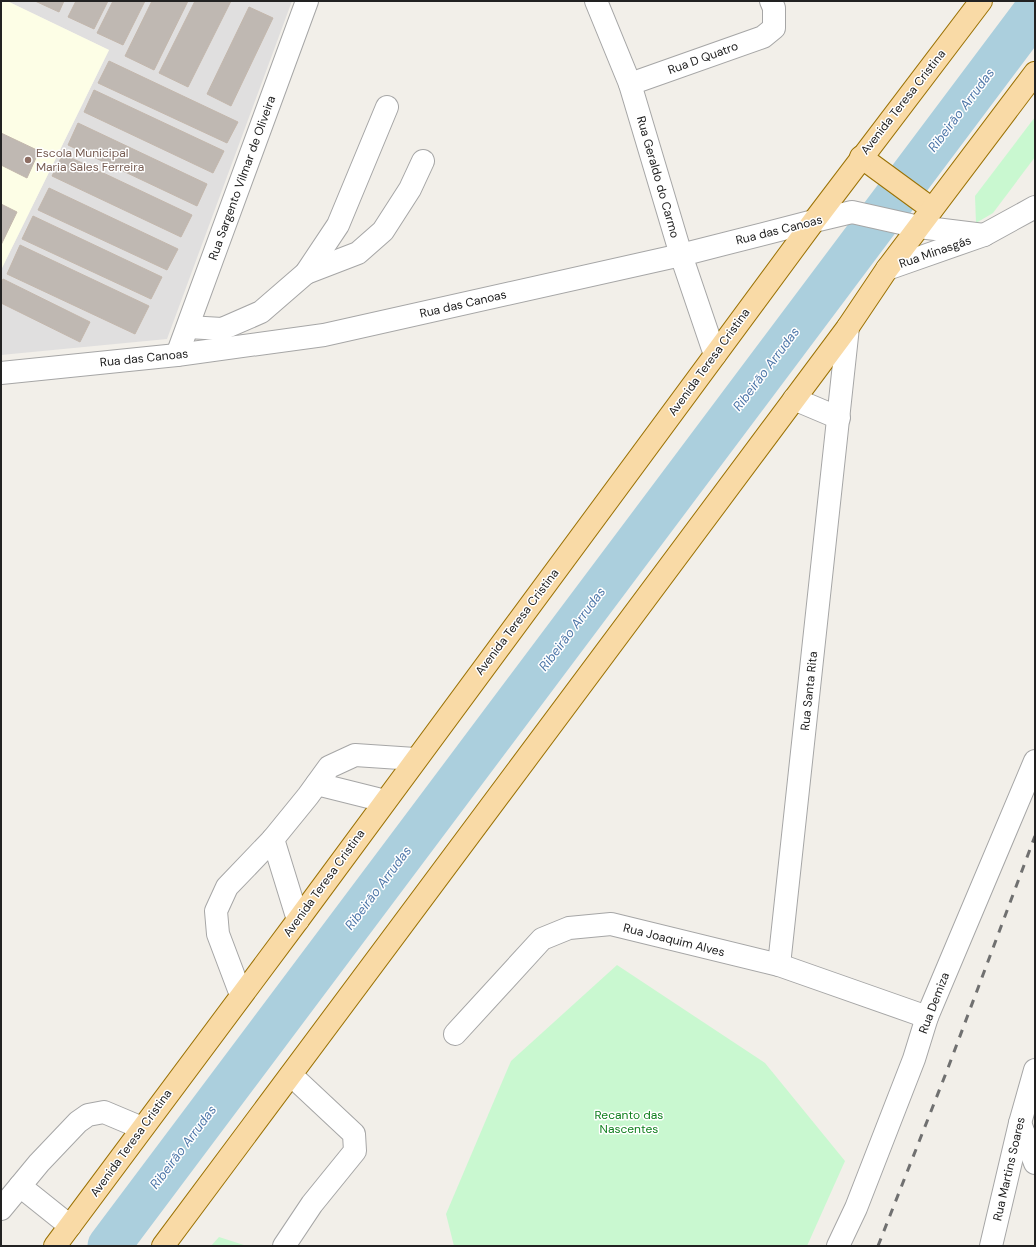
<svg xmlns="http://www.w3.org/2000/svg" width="1036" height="1247" font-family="'DM Sans',sans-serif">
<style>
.residential{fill:#e0dfdf}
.education{fill:#fdfee6}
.park{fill:#c9f8d0}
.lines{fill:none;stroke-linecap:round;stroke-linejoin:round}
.river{stroke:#abcfdd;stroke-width:43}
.building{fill:#bfb8b2;stroke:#c3b7ac}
.minor-casing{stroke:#a6a6a6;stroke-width:24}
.major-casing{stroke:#9b7205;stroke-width:24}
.minor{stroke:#fff;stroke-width:22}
.major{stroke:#f9daa6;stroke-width:22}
.rail{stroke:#707070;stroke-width:3;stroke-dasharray:8 8;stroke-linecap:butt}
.education-dot{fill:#8d6e63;stroke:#fff;stroke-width:1.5}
.labels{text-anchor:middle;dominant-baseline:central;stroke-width:3;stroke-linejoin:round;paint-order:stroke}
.street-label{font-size:12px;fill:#222;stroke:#fff}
.education-label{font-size:12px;fill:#785e54;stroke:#fff;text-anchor:start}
.park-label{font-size:12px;fill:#10801f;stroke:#fff}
.water-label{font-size:13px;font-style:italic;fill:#4d76a8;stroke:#fff}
</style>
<rect width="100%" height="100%" fill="#f2efe9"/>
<!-- residential -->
<polygon class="residential" points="7,1 292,1 167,339 1,355 1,270 109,50"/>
<!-- education -->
<polygon class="education" points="1,1 7,1 109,50 1,270"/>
<!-- park -->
<g class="park">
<polygon points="1035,117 1035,157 993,213 976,223 975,196"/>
<polygon points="617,965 765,1063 845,1161 807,1246 454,1246 446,1214 511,1061"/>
<polygon points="219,1237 247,1246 211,1246"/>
</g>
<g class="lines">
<!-- river -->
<polyline class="river" points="109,1246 1035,11"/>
</g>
<!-- building -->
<g class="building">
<polygon points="35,1 64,1 59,12"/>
<polygon points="76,1 108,1 94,29 68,17"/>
<polygon points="113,1 145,1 123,45 97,33"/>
<polygon points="152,1 188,1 154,70 125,56"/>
<polygon points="195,1 231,1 188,87 159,73"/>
<polygon points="249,7 273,18 231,106 207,94"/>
<polygon points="109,61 238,122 227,143 98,83"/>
<polygon points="94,90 224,151 213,173 84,112"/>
<polygon points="78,123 207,184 197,206 68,145"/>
<polygon points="1,133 39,151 27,178 1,165"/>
<polygon points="63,154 192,215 181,237 52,176"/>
<polygon points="49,188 178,249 167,270 38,210"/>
<polygon points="1,204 17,212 1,245"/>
<polygon points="33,216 162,277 151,299 22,239"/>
<polygon points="20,245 149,306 135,334 7,274"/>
<polygon points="3,279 90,322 80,342 1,303 1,283"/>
</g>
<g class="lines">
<!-- minor casing -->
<g class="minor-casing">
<g id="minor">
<polyline points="596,1 630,84 681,255 715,355"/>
<polyline points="630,84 763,37 774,28 774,8 771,1"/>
<polyline points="887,269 984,235 1035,207"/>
<polyline points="306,273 358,253 383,231 410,189 423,161"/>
<polyline points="188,327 222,329 261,312 306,273 338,225 387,107"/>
<polyline points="177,355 307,1"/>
<polyline points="1,373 177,355 324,335 681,255 814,221 852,212 919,227 984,235"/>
<polyline points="794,399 839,418"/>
<polyline points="317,784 385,801"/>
<polyline points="273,839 298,920"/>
<polyline points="779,965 848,327"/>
<polyline points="241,995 218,934 216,911 227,887 273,839 308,796 329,767 355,755 415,759"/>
<polyline points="455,1034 542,939 569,928 611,924 779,965 927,1017"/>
<polyline points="1020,1123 1035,1163"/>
<polyline points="20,1186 70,1226"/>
<polyline points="1,1209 39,1163 78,1122 88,1115 104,1112 142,1128"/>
<polyline points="284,1246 312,1204 355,1151 354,1134 291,1075"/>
<polyline points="838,1246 856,1208 914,1059 927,1017 1035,761"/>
<polyline points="991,1246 1020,1123 1035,1070"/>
</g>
</g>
<!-- major casing -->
<g class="major-casing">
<g id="major">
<polyline points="861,157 932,209"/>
<polyline points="55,1246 298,920 814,221 981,1"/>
<polyline points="163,1246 848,327 887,269 1035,73"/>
</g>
</g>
<!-- minor -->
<use href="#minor" class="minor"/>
<!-- major -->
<use href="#major" class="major"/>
<!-- rail -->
<polyline class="rail" points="878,1246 948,1068 1035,836"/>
</g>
<!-- markers -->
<circle class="education-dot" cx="28" cy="160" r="4"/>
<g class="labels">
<!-- street labels -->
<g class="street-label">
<text transform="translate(703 58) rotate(-20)">Rua D Quatro</text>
<text transform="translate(903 102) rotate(-52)">Avenida Teresa Cristina</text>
<text transform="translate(658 177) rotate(74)">Rua Geraldo do Carmo</text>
<text transform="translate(242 178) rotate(-70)">Rua Sargento Vilmar de Oliveira</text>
<text transform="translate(779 230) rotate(-14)">Rua das Canoas</text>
<text transform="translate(935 252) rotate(-19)">Rua Minasgás</text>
<text transform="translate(463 304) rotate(-13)">Rua das Canoas</text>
<text transform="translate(144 358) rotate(-6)">Rua das Canoas</text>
<text transform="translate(709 362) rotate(-54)">Avenida Teresa Cristina</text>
<text transform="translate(517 622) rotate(-53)">Avenida Teresa Cristina</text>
<text transform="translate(809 691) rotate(-84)">Rua Santa Rita</text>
<text transform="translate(324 883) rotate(-54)">Avenida Teresa Cristina</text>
<text transform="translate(674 940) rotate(14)">Rua Joaquim Alves</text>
<text transform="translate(934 1003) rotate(-69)">Rua Demiza</text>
<text transform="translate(131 1143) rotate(-54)">Avenida Teresa Cristina</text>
<text transform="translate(1009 1169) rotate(-77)">Rua Martins Soares</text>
</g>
<!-- education labels -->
<g class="education-label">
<text x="36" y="153">Escola Municipal<tspan x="36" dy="14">Maria Sales Ferreira</tspan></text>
</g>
<!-- park labels -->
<g class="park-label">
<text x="629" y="1115">Recanto das<tspan x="629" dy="14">Nascentes</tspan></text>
</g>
<!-- water labels -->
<g class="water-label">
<text transform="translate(961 110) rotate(-53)">Ribeirão Arrudas</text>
<text transform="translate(766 369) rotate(-53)">Ribeirão Arrudas</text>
<text transform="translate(572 629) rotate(-53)">Ribeirão Arrudas</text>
<text transform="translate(378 888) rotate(-53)">Ribeirão Arrudas</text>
<text transform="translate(183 1147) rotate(-53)">Ribeirão Arrudas</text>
</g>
</g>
<!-- border -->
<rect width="1036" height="1247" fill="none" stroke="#222222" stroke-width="4"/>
</svg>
